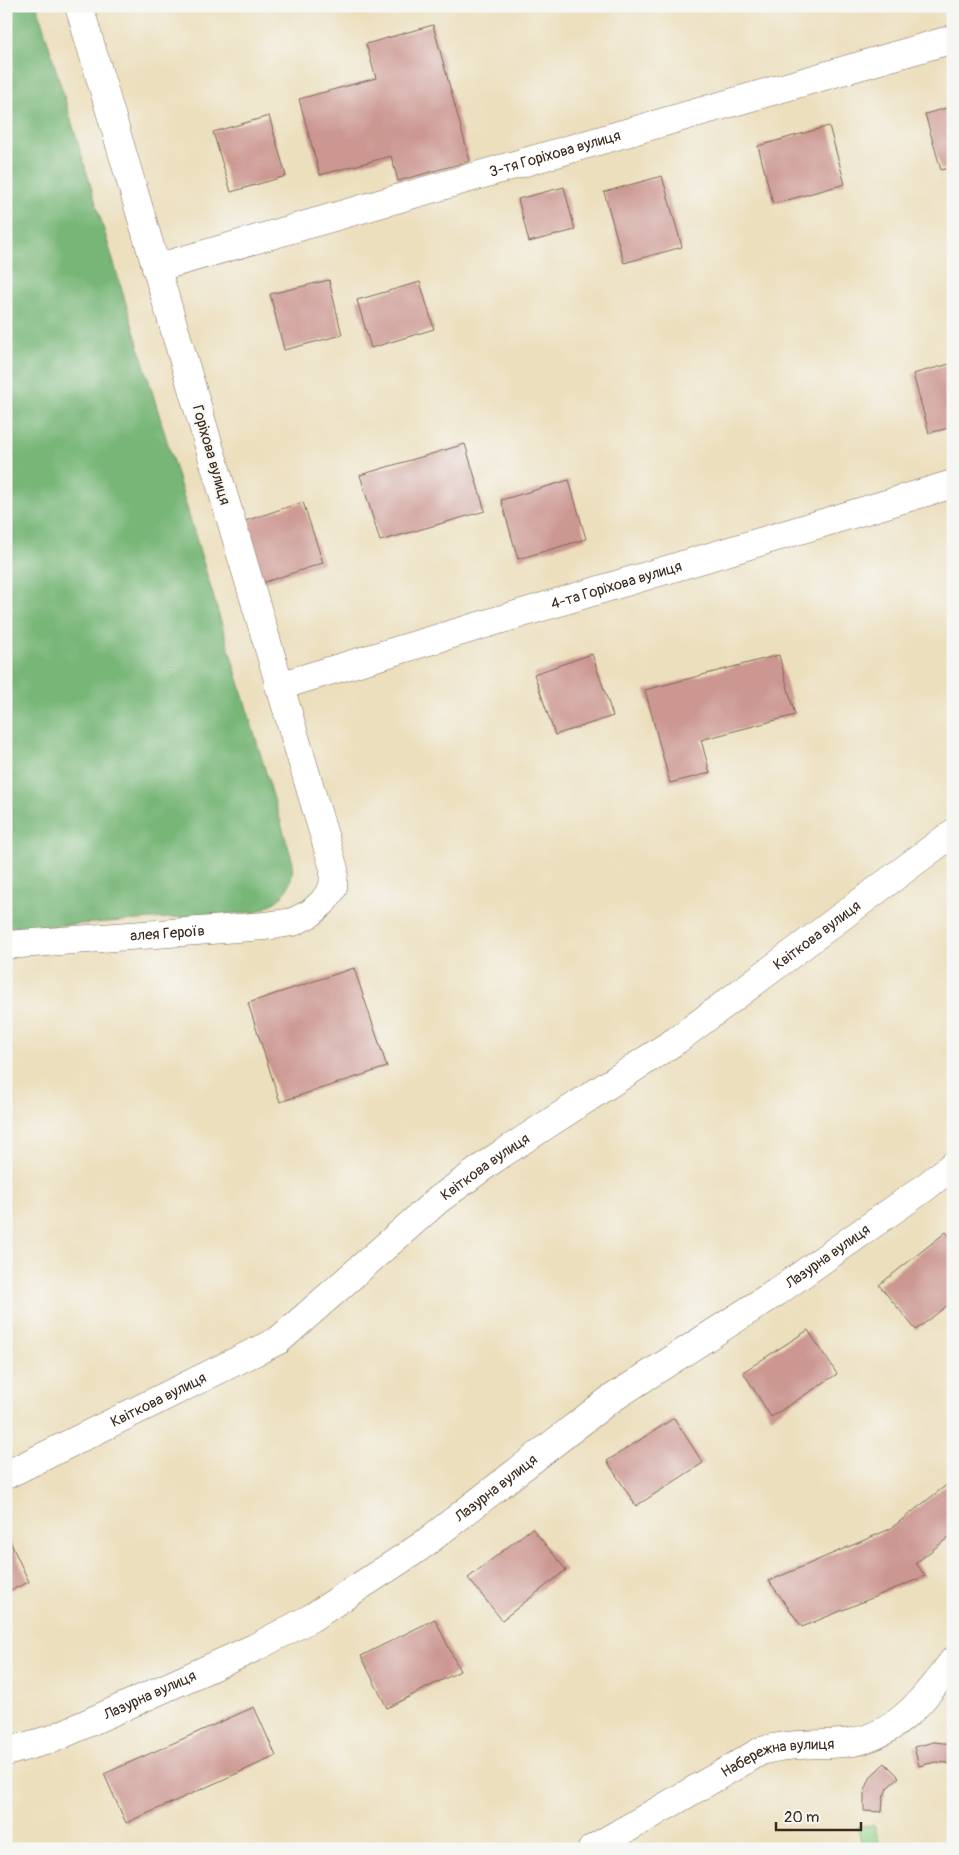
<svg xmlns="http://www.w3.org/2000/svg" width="959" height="1855" font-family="Pangolin,sans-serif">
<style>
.green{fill:#94d48b;stroke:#687f54}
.forest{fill:#77b677;stroke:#59704a}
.building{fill:#cc9691}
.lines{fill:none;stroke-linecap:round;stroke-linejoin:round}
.minor-casing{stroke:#796956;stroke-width:29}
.minor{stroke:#fff;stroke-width:28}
.labels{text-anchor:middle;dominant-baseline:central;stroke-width:4;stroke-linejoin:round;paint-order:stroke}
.street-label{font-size:15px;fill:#3b2a1e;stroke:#f6f6f2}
</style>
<rect width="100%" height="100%" fill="#f6f6f2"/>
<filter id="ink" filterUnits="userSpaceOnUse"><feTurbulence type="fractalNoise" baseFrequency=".02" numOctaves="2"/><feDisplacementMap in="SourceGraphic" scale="10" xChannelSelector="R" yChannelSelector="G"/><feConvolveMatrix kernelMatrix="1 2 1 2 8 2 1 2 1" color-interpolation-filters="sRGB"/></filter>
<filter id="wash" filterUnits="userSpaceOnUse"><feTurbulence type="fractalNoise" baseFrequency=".0096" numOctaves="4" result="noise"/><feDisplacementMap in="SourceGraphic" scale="20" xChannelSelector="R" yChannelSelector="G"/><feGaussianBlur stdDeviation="1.12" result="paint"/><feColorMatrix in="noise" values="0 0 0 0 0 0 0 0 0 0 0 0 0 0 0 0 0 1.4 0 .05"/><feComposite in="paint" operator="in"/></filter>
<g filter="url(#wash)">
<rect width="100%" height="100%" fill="#ecdfbd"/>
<!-- green -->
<polygon class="green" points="874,1825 881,1849 863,1849 859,1833 858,1826"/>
<!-- forest -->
<path class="forest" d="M6 6H37L293 863C291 892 283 900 256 912L6 929Z"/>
<g id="blocks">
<!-- building -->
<g class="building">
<polygon points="433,25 470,161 398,181 391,156 320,175 299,99 376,78 366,44"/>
<polygon points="953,106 953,167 941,170 925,114"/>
<polygon points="269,116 286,176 231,192 213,132"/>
<polygon points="829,126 845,184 773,204 758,146"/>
<polygon points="662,176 682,247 624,263 604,192"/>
<polygon points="564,187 575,230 529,242 518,199"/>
<polygon points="329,280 342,335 284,350 270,294"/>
<polygon points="420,282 434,329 371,348 357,300"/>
<polygon points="953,363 953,427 929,433 913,374"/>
<polygon points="465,444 485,511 380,541 360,475"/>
<polygon points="569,480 586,539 518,559 501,500"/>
<polygon points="303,502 323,563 262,583 242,522"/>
<polygon points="592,654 613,716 555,735 534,674"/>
<polygon points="779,655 795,715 701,740 710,773 670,783 645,690"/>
<polygon points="354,968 387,1067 280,1102 248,1003"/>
<polygon points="946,1232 953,1241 953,1301 916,1330 879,1285"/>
<polygon points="808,1330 837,1374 771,1417 743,1372"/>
<polygon points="674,1418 703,1463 636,1506 607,1461"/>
<polygon points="953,1480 953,1534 916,1563 925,1576 802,1627 769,1581 890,1529"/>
<polygon points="532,1528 566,1570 502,1620 468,1578"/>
<polygon points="6,1533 29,1582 6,1592"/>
<polygon points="435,1619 460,1671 387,1708 361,1656"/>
<polygon points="254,1707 276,1756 126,1823 104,1774"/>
<polygon points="934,1742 953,1744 953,1766 947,1763 935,1762 919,1766 914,1747"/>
<polygon points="885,1763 899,1777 887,1788 883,1799 882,1812 864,1811 864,1793 871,1776"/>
</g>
</g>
</g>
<g filter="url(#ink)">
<use href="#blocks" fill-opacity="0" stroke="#796956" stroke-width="1"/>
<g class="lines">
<!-- minor casing -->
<g class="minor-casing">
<g id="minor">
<path id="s1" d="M156 268 953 39"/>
<path id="s2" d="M279 686 953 484"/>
<path id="s3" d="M6 945 265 926 293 922 311 913 323 902 333 888 334 869 79 6"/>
<path id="s4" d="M6 1475 279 1340 438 1200 494 1159 677 1040 953 833"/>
<path id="s5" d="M6 1752 52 1739 254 1648 311 1618 420 1547 608 1401 777 1292 923 1189 953 1165"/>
<path id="s6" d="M592 1849 761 1751C791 1742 822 1746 853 1742 899 1734 926 1696 953 1661"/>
</g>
</g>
<!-- minor -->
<use href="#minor" class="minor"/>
</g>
</g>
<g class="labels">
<!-- street labels -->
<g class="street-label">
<text stroke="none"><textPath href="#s1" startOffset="415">3-тя Горіхова вулиця</textPath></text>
<text transform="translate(211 455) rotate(74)">Горіхова вулиця</text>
<text stroke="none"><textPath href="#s2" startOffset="352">4-та Горіхова вулиця</textPath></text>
<text stroke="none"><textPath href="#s3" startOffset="162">алея Героїв</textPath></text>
<text stroke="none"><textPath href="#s4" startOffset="979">Квіткова вулиця</textPath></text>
<text stroke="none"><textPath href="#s4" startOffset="574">Квіткова вулиця</textPath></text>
<text stroke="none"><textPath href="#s5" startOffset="965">Лазурна вулиця</textPath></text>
<text stroke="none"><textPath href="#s4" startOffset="170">Квіткова вулиця</textPath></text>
<text stroke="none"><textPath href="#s5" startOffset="560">Лазурна вулиця</textPath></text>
<text stroke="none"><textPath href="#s5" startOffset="155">Лазурна вулиця</textPath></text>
<text stroke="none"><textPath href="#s6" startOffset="210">Набережна вулиця</textPath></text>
</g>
</g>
<!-- margin -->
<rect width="959" height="1855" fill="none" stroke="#f6f6f2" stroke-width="25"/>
<!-- scale -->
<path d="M776 1822v8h85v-8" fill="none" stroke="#3b2a1e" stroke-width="2.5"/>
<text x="784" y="1822" font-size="15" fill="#3b2a1e" stroke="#f6f6f2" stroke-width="4" paint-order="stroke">20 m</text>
</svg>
